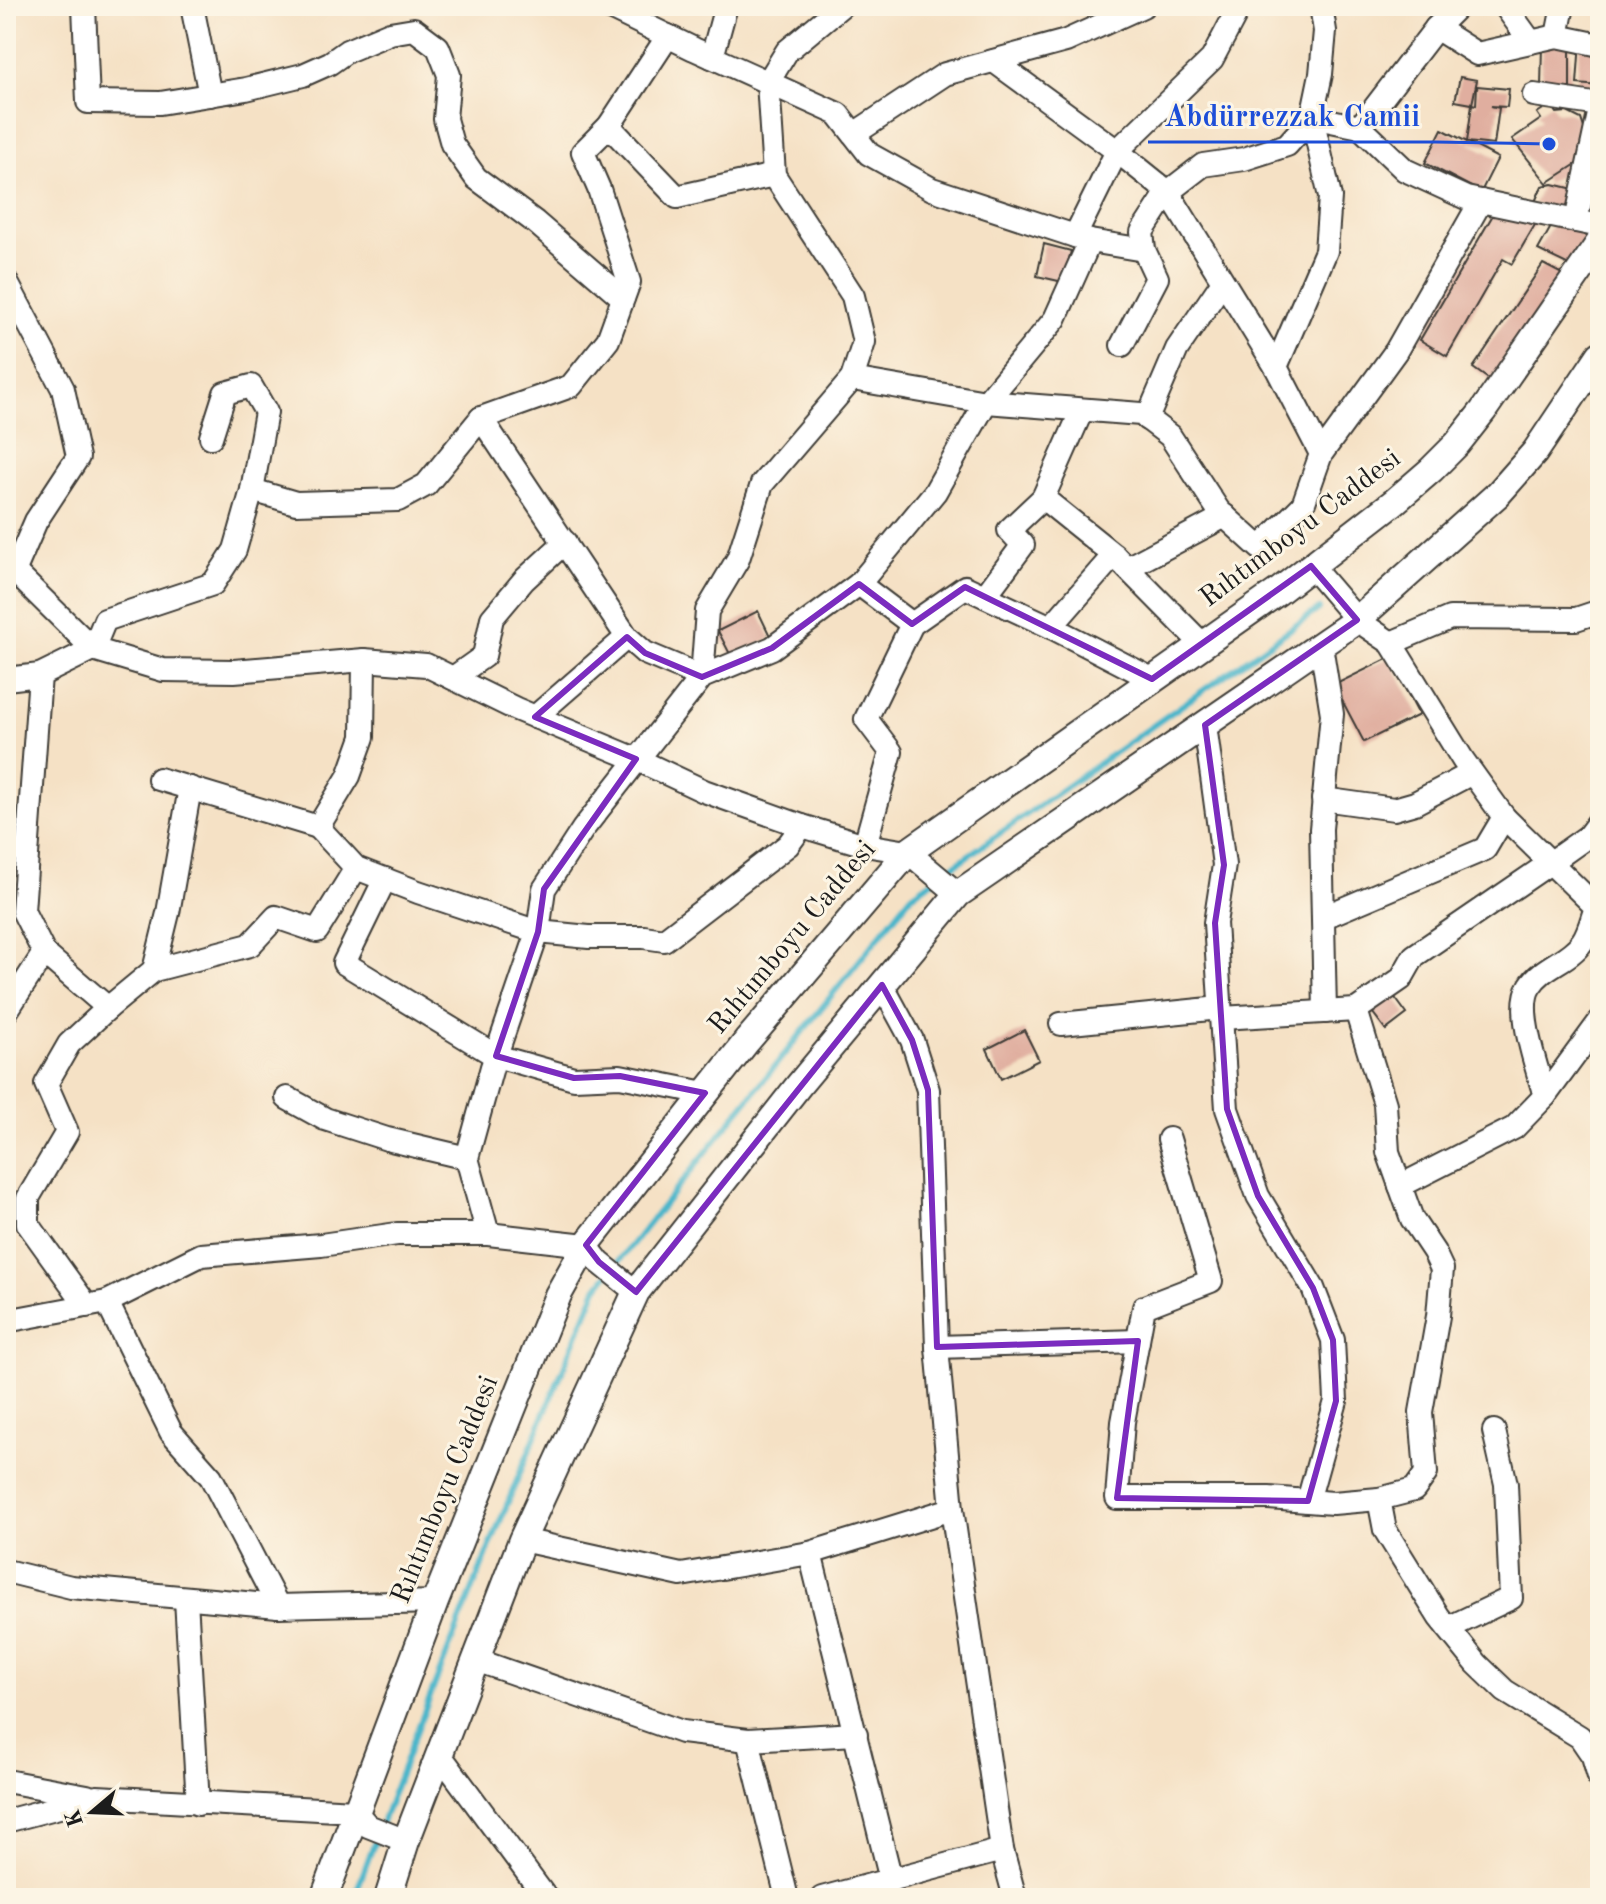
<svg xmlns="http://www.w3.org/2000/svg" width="1606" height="1904" font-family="'Old Standard TT',serif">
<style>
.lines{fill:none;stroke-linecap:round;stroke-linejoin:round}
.stream{stroke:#4cb6ca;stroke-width:6}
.building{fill:#e0ae9f}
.minor-casing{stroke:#3d3a35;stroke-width:26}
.tertiary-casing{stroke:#3d3a35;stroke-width:30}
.minor{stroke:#fff;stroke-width:22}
.tertiary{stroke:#fff;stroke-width:26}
.marked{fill:none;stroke:#7b2cbf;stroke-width:6;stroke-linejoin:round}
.labels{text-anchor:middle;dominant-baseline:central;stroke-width:6;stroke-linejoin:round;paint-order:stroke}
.street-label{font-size:28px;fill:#1c1c1c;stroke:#fcf5e5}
.leader{fill:none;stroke:#1d4ed8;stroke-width:3}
.callout-dot{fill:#1d4ed8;stroke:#fcf5e5;stroke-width:3}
.callout-label{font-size:30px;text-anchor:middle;font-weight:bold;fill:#1d4ed8;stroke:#fcf5e5;stroke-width:6;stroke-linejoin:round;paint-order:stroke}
</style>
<rect width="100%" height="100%" fill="#fcf5e5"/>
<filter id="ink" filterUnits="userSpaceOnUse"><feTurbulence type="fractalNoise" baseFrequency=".0125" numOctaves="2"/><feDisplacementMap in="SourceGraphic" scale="16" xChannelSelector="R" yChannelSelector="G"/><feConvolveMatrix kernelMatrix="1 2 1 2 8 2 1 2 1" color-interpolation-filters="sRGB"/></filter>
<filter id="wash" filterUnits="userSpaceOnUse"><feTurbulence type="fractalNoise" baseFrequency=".006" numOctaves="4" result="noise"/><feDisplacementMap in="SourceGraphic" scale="32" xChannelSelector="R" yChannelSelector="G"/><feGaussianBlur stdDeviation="1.8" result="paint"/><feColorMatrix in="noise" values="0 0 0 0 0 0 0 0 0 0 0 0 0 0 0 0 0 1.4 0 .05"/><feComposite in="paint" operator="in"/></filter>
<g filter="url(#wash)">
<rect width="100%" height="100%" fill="#f5e1c5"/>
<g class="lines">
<!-- stream -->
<g class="stream">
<polyline points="614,1267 912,895 1319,609"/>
<path d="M354 1898C429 1692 512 1490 597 1288L607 1275"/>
</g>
</g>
<g id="blocks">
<!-- building -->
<g class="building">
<polygon points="1580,41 1600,42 1600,86 1577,84"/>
<polygon points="1542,44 1570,44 1570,88 1541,88"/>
<polygon points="1460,77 1477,80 1472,104 1455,101"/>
<polygon points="1477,86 1509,89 1507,107 1491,106 1499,108 1494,145 1467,142 1472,104 1476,105"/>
<polygon points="1551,104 1557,113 1567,112 1581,119 1586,134 1580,147 1587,157 1547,183 1512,139 1541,119 1537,113"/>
<polygon points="1442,129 1498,158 1481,192 1425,163"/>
<polygon points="1600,140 1600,214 1582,212"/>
<polygon points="1553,184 1578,190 1574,210 1534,204 1542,186"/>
<polygon points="1497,208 1539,218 1512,264 1503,259 1447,356 1420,340"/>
<polygon points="1556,218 1595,230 1575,268 1538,250"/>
<polygon points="1044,244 1071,251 1063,282 1037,276"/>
<polygon points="1543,264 1568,277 1497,385 1473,368"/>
<polygon points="758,611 771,638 732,658 718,631"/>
<polygon points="1389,658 1419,715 1364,742 1334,685"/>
<polygon points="1385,984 1407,1014 1386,1030 1363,1000"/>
<polygon points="1024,1030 1039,1060 1001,1079 987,1049"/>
</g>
</g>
</g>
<g filter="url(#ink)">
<use href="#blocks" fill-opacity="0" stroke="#3d3a35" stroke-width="2"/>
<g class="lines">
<!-- minor casing -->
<g class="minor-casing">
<g id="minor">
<polyline points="84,6 88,102 160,103 246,89 303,75 330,63 347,51 390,33 414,29 438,47 449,75 445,119 452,144 476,178 535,222 623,298"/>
<polyline points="192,6 210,95"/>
<polyline points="606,6 694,49 838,114 869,154 932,189 1090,241 1144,250"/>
<polyline points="1505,6 1531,42"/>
<polyline points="1436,28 1477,54 1557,36 1600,45"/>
<polyline points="1557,36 1563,6"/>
<polyline points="712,57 726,6"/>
<polyline points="1534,95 1600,105"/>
<polyline points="609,126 677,197 774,175"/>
<polyline points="1360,127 1405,170 1466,198 1600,226"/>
<polyline points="854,134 945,74 1066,41 1143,6"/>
<polyline points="1576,221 1600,109"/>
<polyline points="1075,236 1117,151 1212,59 1240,6"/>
<polyline points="6,281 63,389 78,457 36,521 14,572"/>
<polyline points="1122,345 1157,278 1144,250 1142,232 1168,192 1203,165 1244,159 1287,145 1312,117 1360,127 1436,28 1458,6"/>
<polyline points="1276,367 1326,251 1330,197 1312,117 1321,74 1325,31 1321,6"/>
<polyline points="852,379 986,402 1141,414 1170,436 1219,511 1260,548 1303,505 1321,454 1276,367 1168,192 1117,151 994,61"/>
<polyline points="481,418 627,637 645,653 702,677 707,611 738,559 762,484 852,379 864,342 853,296 774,175 768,82 787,51 841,6"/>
<polyline points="1147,419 1177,349 1222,283"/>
<polyline points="1321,454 1396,351 1481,201"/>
<polyline points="252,490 296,503 398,500 426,485 481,418 571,386 608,340 629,282 599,189 583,152 609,126 668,36"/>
<polyline points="1043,498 1114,555 1202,644"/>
<polyline points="6,563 93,649 163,670 234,671 364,660 426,665 516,709 636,759 704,791 802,826 865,845 908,852 958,894"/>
<path d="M1311 566 1357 620 1391 643 1463 760 1504 817 1596 907C1592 918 1589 933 1582 942 1569 961 1542 966 1530 986 1515 1009 1538 1071 1545 1096"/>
<polyline points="1127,568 1225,516"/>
<polyline points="859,584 912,624"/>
<polyline points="985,596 1023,545 1009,530 1043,498 1082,410"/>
<polyline points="1051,627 1114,555"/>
<polyline points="1391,643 1450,618 1576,619 1600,611"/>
<polyline points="1321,645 1332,714 1321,829 1325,1012"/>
<polyline points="364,660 363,737 349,776 318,827 356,868 418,892 538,932 589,937 644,937 664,940 788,845 802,826"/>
<polyline points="40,675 23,911 44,953 108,1008"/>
<polyline points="453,678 484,656 492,618 524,580 565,542"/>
<polyline points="6,679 40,675 93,649 105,620 213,584 235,550 252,490 266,412 251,386 225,393 211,437"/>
<polyline points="535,717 627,637"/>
<polyline points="1205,725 1224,865 1215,923 1227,1109 1258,1196 1313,1288 1333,1340 1336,1401 1308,1501"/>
<polyline points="159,779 318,827"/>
<polyline points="1323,799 1394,809 1415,803 1472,773"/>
<polyline points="865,845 891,752 866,719 912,624 965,587 1051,627 1152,679"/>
<polyline points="385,879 344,963 496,1056 574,1078 620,1076 705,1093"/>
<polyline points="1324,917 1485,849 1504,817"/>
<polyline points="154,970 168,913 190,788"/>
<polyline points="882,985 912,1040 928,1090 937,1347 952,1509 1002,1850 1015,1898"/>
<polyline points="6,1012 44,953"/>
<polyline points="1221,1018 1356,1010 1401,979 1414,956 1550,863 1588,836 1600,820"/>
<polyline points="1061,1024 1220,1008"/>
<polyline points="287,1098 325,1119 387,1139 467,1158"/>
<polyline points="1169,1139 1211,1281 1144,1307 1123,1422 1117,1498 1269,1498 1333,1503 1379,1499 1414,1490 1426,1473 1421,1412 1438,1316 1442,1269 1434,1252 1412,1219 1388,1152 1385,1104 1356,1010"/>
<polyline points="1400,1186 1514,1128 1545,1096 1600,1021"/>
<polyline points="488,1234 467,1158 492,1067 538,932 544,889 583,829 702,677 772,648 859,584 935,492 986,402 1055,319 1090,241"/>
<polyline points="107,1302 171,1432 211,1477 278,1606"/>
<polyline points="87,1306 28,1224 28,1198 67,1132 46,1084 69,1044 108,1008 154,970 250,945 276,917 317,931 356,868"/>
<polyline points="6,1321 107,1302 201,1255 321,1245 397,1234 488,1234 586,1245 599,1262 636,1292"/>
<polyline points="937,1347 1138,1341"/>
<polyline points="1379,1499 1385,1530 1439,1617 1477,1664 1505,1691 1580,1737 1593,1756 1600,1780"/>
<polyline points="522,1540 681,1575 810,1553 952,1509"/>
<polyline points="810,1553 891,1880"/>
<polyline points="6,1571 71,1587 278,1606 435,1602"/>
<polyline points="186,1599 198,1804"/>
<polyline points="1448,1628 1511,1598 1506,1484 1494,1431"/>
<polyline points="476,1660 682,1732 748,1740 856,1734"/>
<polyline points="748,1740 787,1898"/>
<polyline points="440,1755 546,1898"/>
<polyline points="6,1781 87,1796"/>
<polyline points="6,1821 97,1797 355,1811 368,1826 406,1841"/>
<polyline points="822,1898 1002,1850"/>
</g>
</g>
<!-- tertiary casing -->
<g class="tertiary-casing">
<g id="tertiary">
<polyline points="324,1898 435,1602 558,1295 586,1245 747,1041 908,852 1279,591 1394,502 1431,470 1457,444 1483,411 1600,242"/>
<polyline points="388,1898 406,1841 522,1540 636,1292 799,1085 958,894 1357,620 1498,494 1535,452 1600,355"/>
</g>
</g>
<!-- minor -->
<use href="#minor" class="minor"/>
<!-- tertiary -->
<use href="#tertiary" class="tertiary"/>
</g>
</g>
<!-- marked area -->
<path class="marked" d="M1311 566 1357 620 1205 725 1224 865 1215 923 1227 1109 1258 1196 1313 1288 1333 1340 1336 1401 1308 1501 1117 1498 1138 1341 937 1347 928 1090 912 1040 882 985 636 1292 599 1262 586 1245 705 1093 620 1076 574 1078 496 1056 538 932 544 889 636 759 535 717 627 637 645 653 702 677 772 648 859 584 912 624 965 587 1152 679Z"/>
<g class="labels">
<!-- street labels -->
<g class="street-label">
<text transform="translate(1301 529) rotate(-37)">Rıhtımboyu Caddesi</text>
<text transform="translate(793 938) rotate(-50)">Rıhtımboyu Caddesi</text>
<text transform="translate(446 1490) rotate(-68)">Rıhtımboyu Caddesi</text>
</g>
</g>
<!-- callouts -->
<path class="leader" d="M1549 144L1436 142H1148"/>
<circle class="callout-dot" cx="1549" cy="144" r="8"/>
<g class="callout-label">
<text x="1292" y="126">Abdürrezzak Camii</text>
</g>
<!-- margin -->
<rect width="1606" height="1904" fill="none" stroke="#fcf5e5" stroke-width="32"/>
<!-- north arrow -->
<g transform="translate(92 1812) rotate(251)" stroke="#fcf5e5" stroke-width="6" paint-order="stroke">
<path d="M0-6L14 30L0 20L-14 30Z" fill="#1c1c1c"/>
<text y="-12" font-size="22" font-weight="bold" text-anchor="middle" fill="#1c1c1c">K</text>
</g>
</svg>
